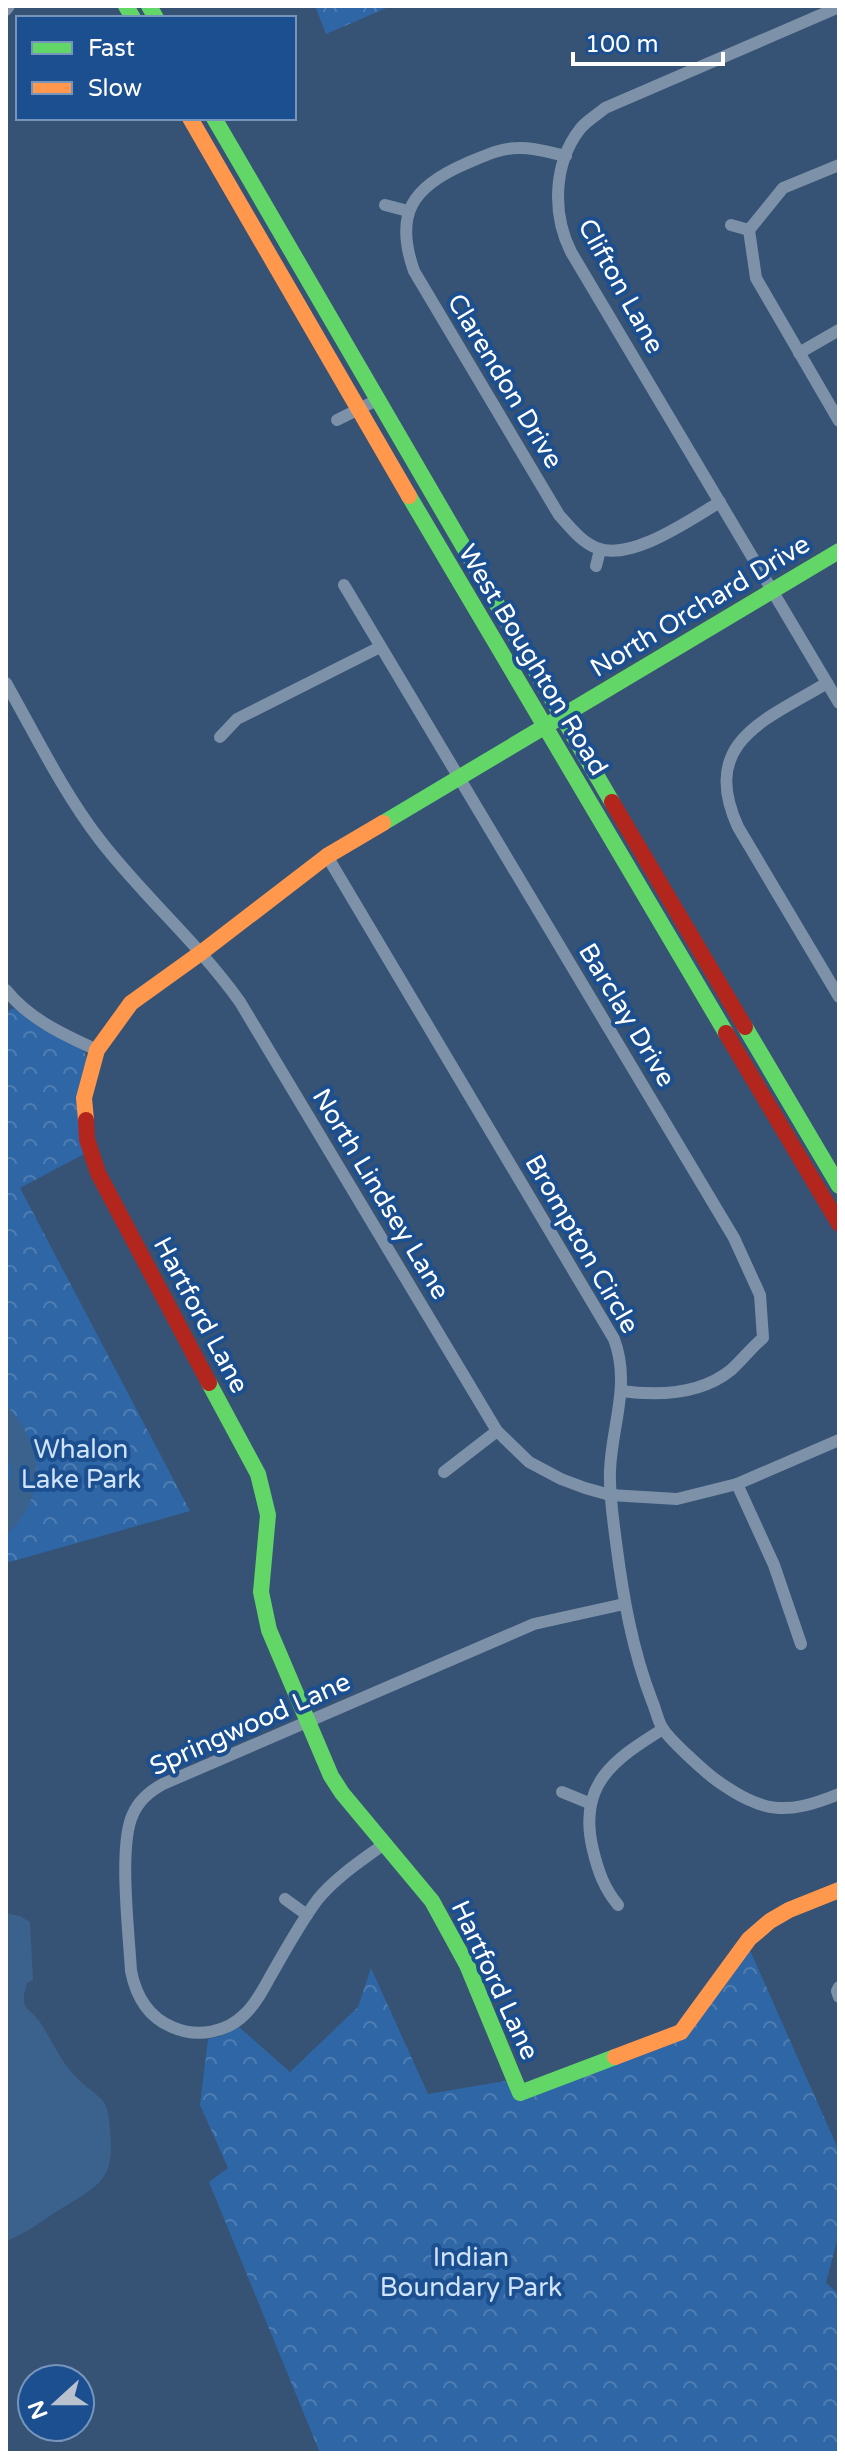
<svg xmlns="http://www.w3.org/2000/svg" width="845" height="2459" font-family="'Varela Round',sans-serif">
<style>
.forest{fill:url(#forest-crowns)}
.water{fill:#3b618d}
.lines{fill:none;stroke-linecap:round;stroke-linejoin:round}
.street{stroke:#7d92a8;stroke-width:12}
.fast{stroke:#63d668;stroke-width:16}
.slow{stroke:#ff974d;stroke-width:16}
.jam{stroke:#b3261e;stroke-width:16}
.labels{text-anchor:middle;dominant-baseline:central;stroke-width:8;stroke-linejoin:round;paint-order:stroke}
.street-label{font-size:26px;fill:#fff;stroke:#1b4f8f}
.park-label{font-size:26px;fill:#cfe3fa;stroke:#1b4f8f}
</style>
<defs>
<pattern id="forest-crowns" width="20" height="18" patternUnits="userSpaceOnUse" patternTransform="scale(2)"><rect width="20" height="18" fill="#2f66a5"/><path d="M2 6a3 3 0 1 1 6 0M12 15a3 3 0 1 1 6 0" fill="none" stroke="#4e7db2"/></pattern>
</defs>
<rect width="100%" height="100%" fill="#365274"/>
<!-- forest -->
<g class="forest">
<polygon points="315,6 391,6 326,34"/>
<polygon points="14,1008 42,1029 81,1049 85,1053 87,1059 84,1154 20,1188 190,1511 6,1563 6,1012"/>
<polygon points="745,1939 839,2151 839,2233 826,2283 839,2294 839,2453 320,2453 209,2182 228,2168 200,2105 208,2039 221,2036 239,2027 290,2072 358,2007 371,1968 428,2094 505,2081 521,2093 677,2028"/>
</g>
<!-- water -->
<g class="water">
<path d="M6 1406C15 1413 20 1421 25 1431 46 1472 37 1504 6 1536V1487L12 1474 6 1445Z"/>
<path d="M6 1913 20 1916 30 1922 33 1980 27 1983C18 2012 30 2006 42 2025 53 2043 61 2061 75 2076 84 2086 95 2092 103 2101 108 2107 110 2122 110 2130 115 2177 102 2184 64 2207 45 2218 27 2234 6 2241Z"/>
</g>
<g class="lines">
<!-- street -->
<g class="street">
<path d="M839 7 605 108C597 115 586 121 580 129 553 164 552 214 571 252L839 703"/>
<polyline points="6,10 9,6"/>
<path d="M566 156C551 153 534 147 518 148 499 148 482 157 465 164 412 187 394 214 414 271L559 515C570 527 581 542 597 548 631 562 691 519 720 502"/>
<polyline points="385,205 408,211"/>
<polyline points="731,225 749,230"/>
<polyline points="749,230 756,278 839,421"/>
<polyline points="749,230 783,188 839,165"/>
<polyline points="799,353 839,330"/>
<polyline points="337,420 377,400"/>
<polyline points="596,566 600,550"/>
<path d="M344 585 734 1238 760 1295 763 1338C751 1348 742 1360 731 1370 700 1395 658 1396 621 1391"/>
<path d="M6 683C36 736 63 792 100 840 144 897 198 943 240 1002L497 1431 529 1462 561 1479 585 1488 610 1495 677 1499 737 1484 839 1440"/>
<path d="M827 683C765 720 699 742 738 827L839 997"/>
<polyline points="220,737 237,719 380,647"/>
<path d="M327 856 614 1339C631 1384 612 1424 610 1470 609 1494 613 1518 616 1542 623 1597 632 1649 652 1701 656 1710 658 1722 663 1729 671 1741 704 1771 716 1780 763 1813 785 1816 839 1794"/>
<path d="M6 990C29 1019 64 1035 97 1050"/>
<polyline points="444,1472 497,1431"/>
<polyline points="737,1484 774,1565 801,1644"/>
<polyline points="562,1792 589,1803"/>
<path d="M384 1844C361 1861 336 1877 318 1899 300 1923 285 1951 270 1977 263 1990 256 2003 246 2013 227 2033 197 2038 172 2027 148 2017 136 1996 131 1971 129 1934 118 1844 133 1814 139 1800 150 1791 163 1784L534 1624 624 1604"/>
<polyline points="285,1899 307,1915"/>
<path d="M618 1905C604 1888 598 1871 593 1850 577 1785 613 1760 663 1729"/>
<polyline points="839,1987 837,1991 839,1997"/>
</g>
<!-- fast -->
<g class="fast">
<polyline points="126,6 133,18"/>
<polyline points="149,6 156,18"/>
<polyline points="214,118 612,802"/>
<polyline points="409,496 726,1033"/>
<polyline points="383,823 839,551"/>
<polyline points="745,1027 839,1186"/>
<polyline points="209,1383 258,1474 268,1515 261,1592 269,1630 331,1776 342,1793 432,1901 467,1965 520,2093 615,2057"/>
</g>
<!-- slow -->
<g class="slow">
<polyline points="190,118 409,496"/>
<polyline points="86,1120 84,1098 97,1050 131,1003 202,952 327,856 383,823"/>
<polyline points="615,2057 681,2032 749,1939 770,1921 789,1910 839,1890"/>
</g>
<!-- jam -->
<g class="jam">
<polyline points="612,802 745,1027"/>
<polyline points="726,1033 839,1224"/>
<polyline points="86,1120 87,1139 98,1173 209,1383"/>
</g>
</g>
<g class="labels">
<!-- street labels -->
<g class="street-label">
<text transform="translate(621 286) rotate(61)">Clifton Lane</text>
<text transform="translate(505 381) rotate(59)">Clarendon Drive</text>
<text transform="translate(700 606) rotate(-31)">North Orchard Drive</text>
<text transform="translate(533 660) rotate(59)">West Boughton Road</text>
<text transform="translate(627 1015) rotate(59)">Barclay Drive</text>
<text transform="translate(381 1194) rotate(59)">North Lindsey Lane</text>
<text transform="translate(582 1244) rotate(60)">Brompton Circle</text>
<text transform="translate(201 1315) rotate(62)">Hartford Lane</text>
<text transform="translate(250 1724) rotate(-24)">Springwood Lane</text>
<text transform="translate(495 1980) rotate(65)">Hartford Lane</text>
</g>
<!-- park labels -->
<g class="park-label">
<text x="81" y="1449">Whalon<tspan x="81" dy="30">Lake Park</tspan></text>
<text x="471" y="2257">Indian<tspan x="471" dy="30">Boundary Park</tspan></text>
</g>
</g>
<!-- border -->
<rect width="845" height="2459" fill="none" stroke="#ffffff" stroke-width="16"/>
<!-- legend -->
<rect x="16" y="16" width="280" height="104" fill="#1b4f8f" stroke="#7695bc" stroke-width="2"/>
<rect x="32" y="42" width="40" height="12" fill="#63d668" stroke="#7695bc" stroke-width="2"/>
<text x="88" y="56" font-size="24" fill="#ffffff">Fast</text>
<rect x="32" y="82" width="40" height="12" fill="#ff974d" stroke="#7695bc" stroke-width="2"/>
<text x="88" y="96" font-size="24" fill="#ffffff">Slow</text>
<!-- north arrow -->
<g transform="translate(56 2403) rotate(249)"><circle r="38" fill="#1b4f8f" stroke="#7695bc" stroke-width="2"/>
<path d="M0-6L14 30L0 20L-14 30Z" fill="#b9c2ce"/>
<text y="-12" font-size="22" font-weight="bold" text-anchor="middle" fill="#ffffff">N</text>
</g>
<!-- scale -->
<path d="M573 52v12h150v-12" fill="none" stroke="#ffffff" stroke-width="4"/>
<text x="585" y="52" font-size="24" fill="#ffffff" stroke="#1b4f8f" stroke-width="6" paint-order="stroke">100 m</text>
</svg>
